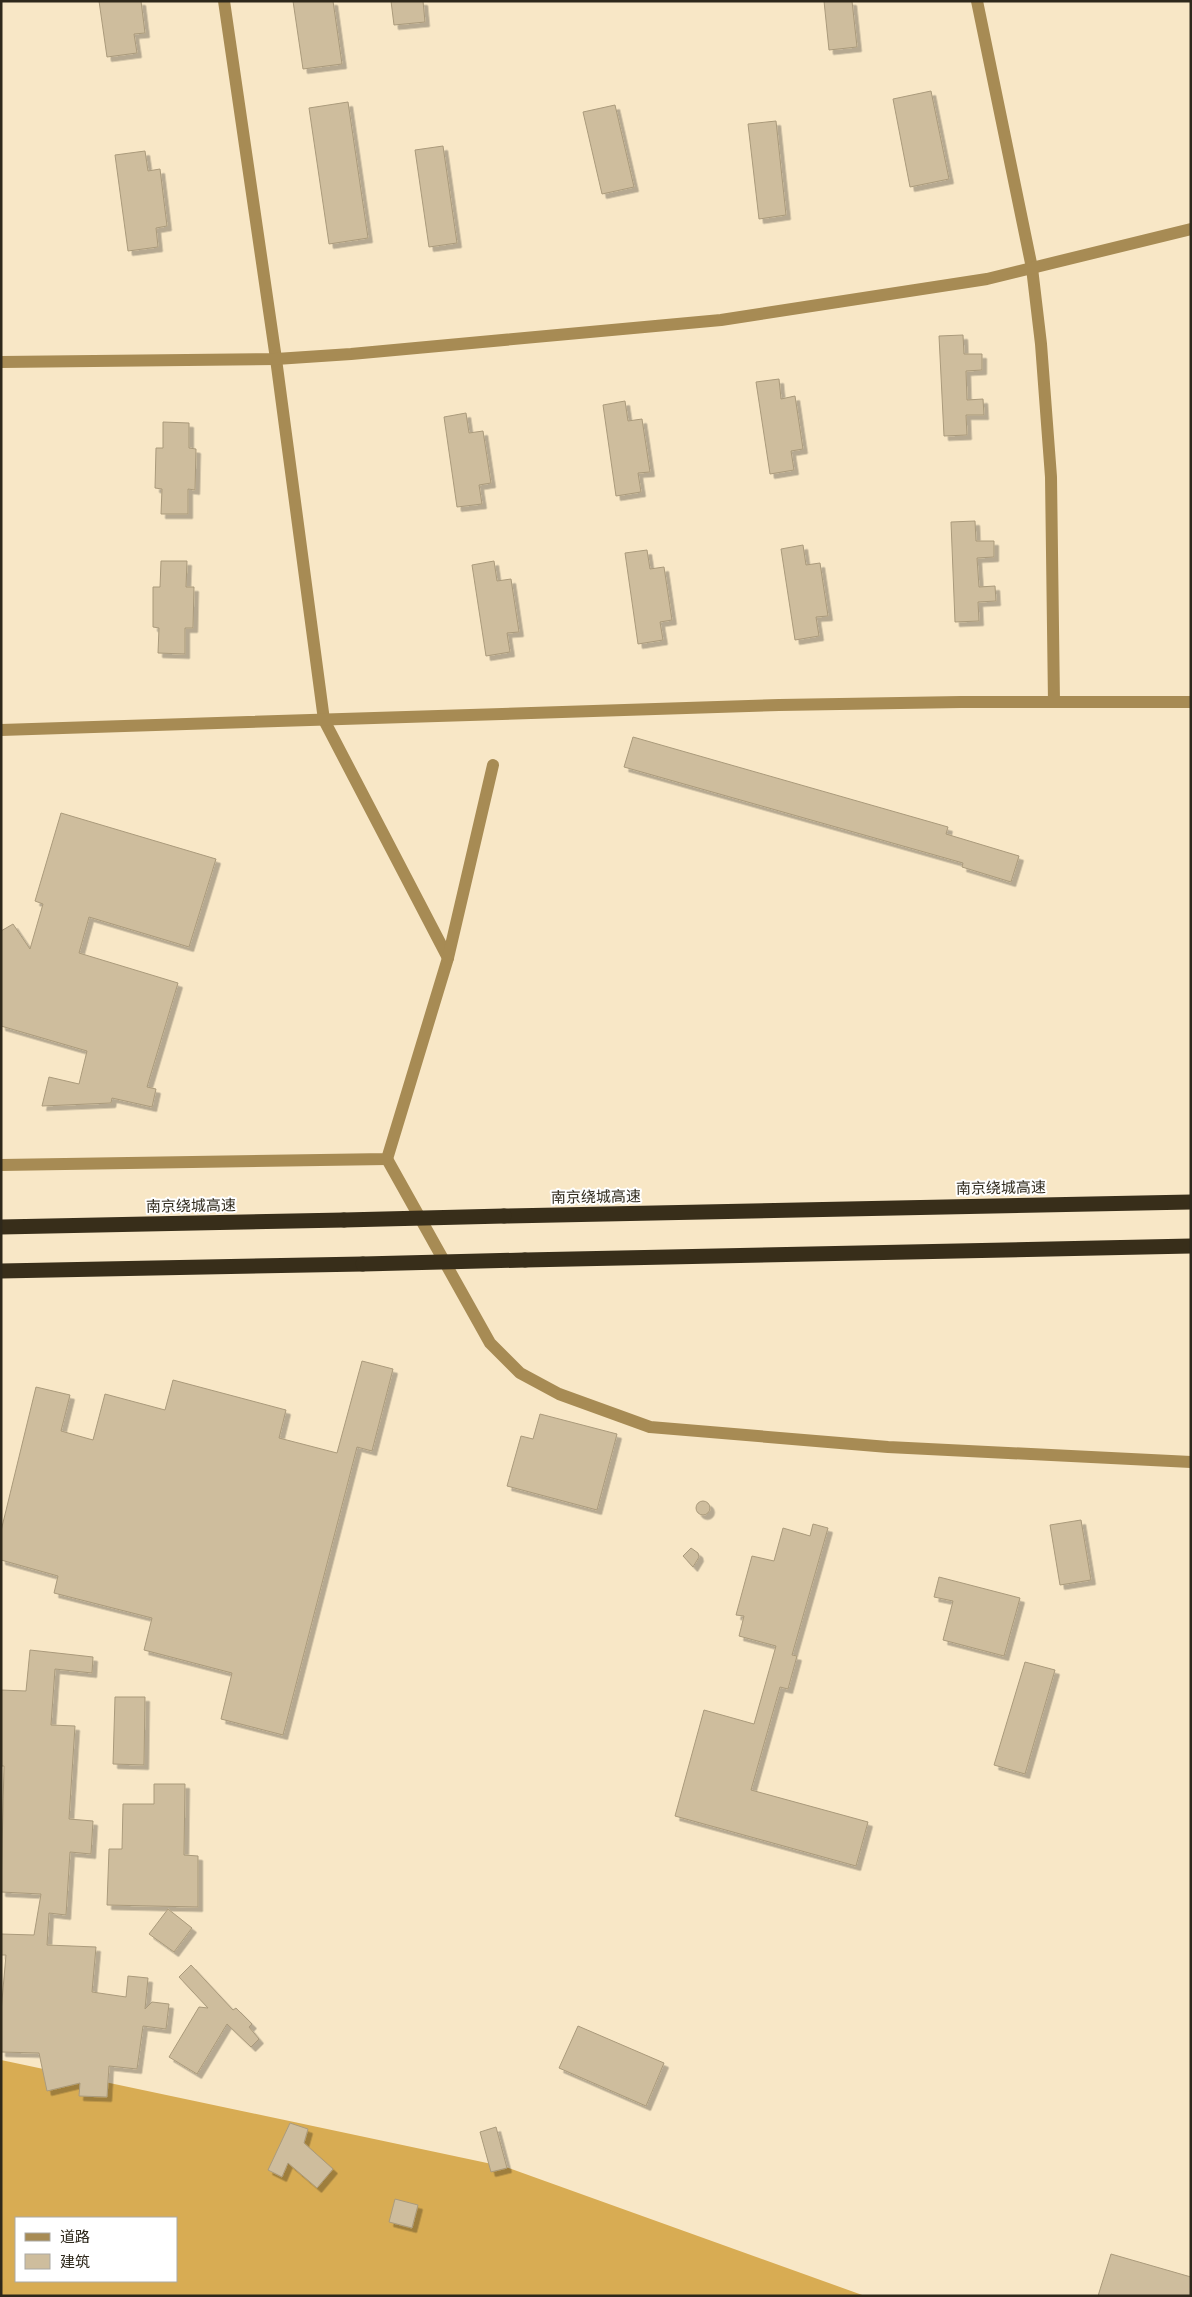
<svg xmlns="http://www.w3.org/2000/svg" width="1192" height="2297" font-family="Cabin,'Noto Sans SC',sans-serif">
<style>
.forest{fill:#d8ac53;fill-rule:evenodd}
.building{fill:#cebd9d;stroke:#aa9a7b;filter:url(#shadow)}
.lines{fill:none;stroke-linecap:round;stroke-linejoin:round}
.minor{stroke:#a78b54;stroke-width:12}
.highway{stroke:#382e1a;stroke-width:15}
.highway-bridge{stroke:#382e1a;stroke-width:15}
.labels{text-anchor:middle;dominant-baseline:central;stroke-width:4;stroke-linejoin:round;paint-order:stroke}
.street-label{font-size:15px;fill:#2e281b;stroke:#fff}
</style>
<defs>
<filter id="shadow"><feDropShadow dx="4.5" dy="4.5" stdDeviation="0" flood-color="#0004"/></filter>
</defs>
<rect width="100%" height="100%" fill="#f8e7c6"/>
<!-- forest -->
<path class="forest" d="M1 2060 506 2167 865 2296H1ZM16 2218H176V2281H16Z"/>
<!-- building -->
<g class="building">
<polygon points="99,1 141,1 145,33 134,34 137,53 107,57"/>
<polygon points="293,1 333,1 342,64 303,69"/>
<polygon points="391,1 423,1 425,22 394,25"/>
<polygon points="824,1 852,1 857,47 829,50"/>
<polygon points="931,91 949,179 910,187 893,99"/>
<polygon points="348,102 368,238 329,244 309,108"/>
<polygon points="615,105 634,187 602,194 583,112"/>
<polygon points="776,121 786,215 759,219 748,124"/>
<polygon points="443,146 457,243 429,247 415,150"/>
<polygon points="145,151 148,171 160,169 167,226 156,228 158,247 128,251 115,155"/>
<polygon points="963,335 964,354 982,354 982,370 966,371 967,400 983,399 984,415 966,415 967,435 944,436 939,336"/>
<polygon points="779,379 781,399 795,396 803,449 791,451 794,470 770,474 756,382"/>
<polygon points="625,401 628,421 642,419 650,472 638,473 641,492 616,496 603,405"/>
<polygon points="466,413 469,433 483,431 491,483 479,485 482,504 457,507 444,417"/>
<polygon points="163,422 189,423 189,448 196,449 195,490 188,489 188,514 161,514 162,489 155,488 156,448 163,448"/>
<polygon points="975,521 976,541 994,541 994,557 977,558 979,587 995,586 996,601 978,602 979,621 955,622 951,522"/>
<polygon points="803,545 806,565 820,563 828,616 816,617 819,636 795,640 781,549"/>
<polygon points="647,550 650,569 664,567 672,620 660,622 663,640 638,644 625,553"/>
<polygon points="161,561 187,561 186,587 194,587 193,628 185,628 185,654 158,653 159,628 153,627 153,587 160,587"/>
<polygon points="494,561 497,581 511,579 519,632 507,633 510,652 486,656 472,565"/>
<polygon points="633,737 948,827 946,834 1019,856 1011,882 962,867 963,863 624,767"/>
<polygon points="61,813 216,859 189,947 89,917 79,953 178,983 147,1087 156,1089 152,1107 112,1098 111,1103 42,1106 49,1077 79,1084 87,1051 1,1026 1,931 13,924 30,949 43,904 35,901"/>
<polygon points="362,1361 393,1369 372,1451 357,1447 283,1735 221,1719 232,1673 144,1650 152,1618 54,1593 58,1576 1,1560 1,1531 36,1387 70,1395 61,1431 93,1440 105,1394 165,1410 173,1380 286,1410 279,1438 337,1453"/>
<polygon points="540,1414 617,1434 597,1510 507,1486 521,1436 533,1439"/>
<circle cx="703" cy="1508" r="7"/>
<polygon points="1081,1520 1091,1580 1060,1585 1050,1525"/>
<polygon points="813,1524 828,1528 792,1655 797,1656 788,1689 780,1687 751,1790 868,1822 856,1866 675,1816 704,1710 754,1724 776,1646 739,1636 744,1616 736,1615 752,1556 774,1561 783,1528 810,1536"/>
<polygon points="691,1548 698,1553 699,1557 693,1567 683,1556"/>
<polygon points="939,1577 1020,1598 1004,1656 943,1640 953,1601 934,1597"/>
<polygon points="30,1650 93,1657 92,1673 55,1669 51,1725 75,1726 69,1819 93,1821 91,1854 70,1852 66,1915 49,1913 47,1945 96,1947 92,1992 126,1997 128,1976 148,1978 145,2009 152,2002 169,2004 166,2029 143,2026 137,2069 109,2066 107,2097 79,2096 80,2083 47,2091 39,2053 1,2052 1,2012 6,1955 1,1955 1,1934 34,1935 41,1894 1,1892 4,1766 1,1766 1,1690 26,1691"/>
<polygon points="1025,1662 1055,1670 1025,1774 994,1765"/>
<polygon points="115,1697 145,1697 144,1765 113,1764"/>
<polygon points="154,1784 185,1784 184,1855 198,1856 198,1907 107,1905 109,1849 122,1849 123,1804 154,1804"/>
<polygon points="168,1909 192,1928 174,1952 149,1934"/>
<polygon points="191,1965 233,2010 236,2008 252,2024 249,2027 259,2039 251,2047 227,2024 197,2074 169,2057 199,2007 208,2008 179,1977"/>
<polygon points="578,2026 664,2063 646,2106 559,2068"/>
<polygon points="290,2123 308,2129 304,2143 333,2169 317,2188 288,2163 282,2177 268,2170"/>
<polygon points="496,2127 507,2168 491,2172 480,2132"/>
<polygon points="395,2199 418,2205 412,2228 389,2222"/>
<polygon points="1111,2254 1191,2277 1191,2296 1098,2296"/>
</g>
<g class="lines">
<!-- minor -->
<g class="minor">
<polyline points="224,1 276,359 324,720 448,958"/>
<polyline points="977,1 1032,268 1041,344 1051,477 1054,702"/>
<polyline points="1,362 276,359 351,354 721,320 987,279 1191,229"/>
<polyline points="1,730 779,705 961,702 1191,702"/>
<polyline points="387,1159 490,1343 520,1373 559,1394 650,1427 888,1447 1191,1462"/>
<polyline points="1,1165 387,1159 448,958 493,765"/>
</g>
<!-- highway -->
<g class="highway">
<polyline points="504,1216 1191,1202"/>
<polyline points="1,1227 344,1220"/>
<polyline points="525,1260 1191,1246"/>
<polyline points="1,1271 363,1264"/>
</g>
<!-- highway-bridge -->
<g class="highway-bridge">
<polyline points="344,1220 504,1216"/>
<polyline points="363,1264 525,1260"/>
</g>
</g>
<g class="labels">
<!-- street labels -->
<g class="street-label">
<text transform="translate(1001 1188) rotate(-1)">南京绕城高速</text>
<text transform="translate(596 1197) rotate(-1)">南京绕城高速</text>
<text transform="translate(191 1206) rotate(-1)">南京绕城高速</text>
</g>
</g>
<!-- border -->
<rect width="1192" height="2297" fill="none" stroke="#2e281b" stroke-width="5"/>
<!-- legend -->
<rect x="15" y="2217" width="162" height="65" fill="#ffffff" stroke="#aba9a4"/>
<rect x="25" y="2233" width="25" height="8" fill="#a78b54" stroke="#aba9a4"/>
<text x="60" y="2242" font-size="15" fill="#2e281b">道路</text>
<rect x="25" y="2254" width="25" height="15" fill="#cebd9d" stroke="#aba9a4"/>
<text x="60" y="2267" font-size="15" fill="#2e281b">建筑</text>
</svg>
